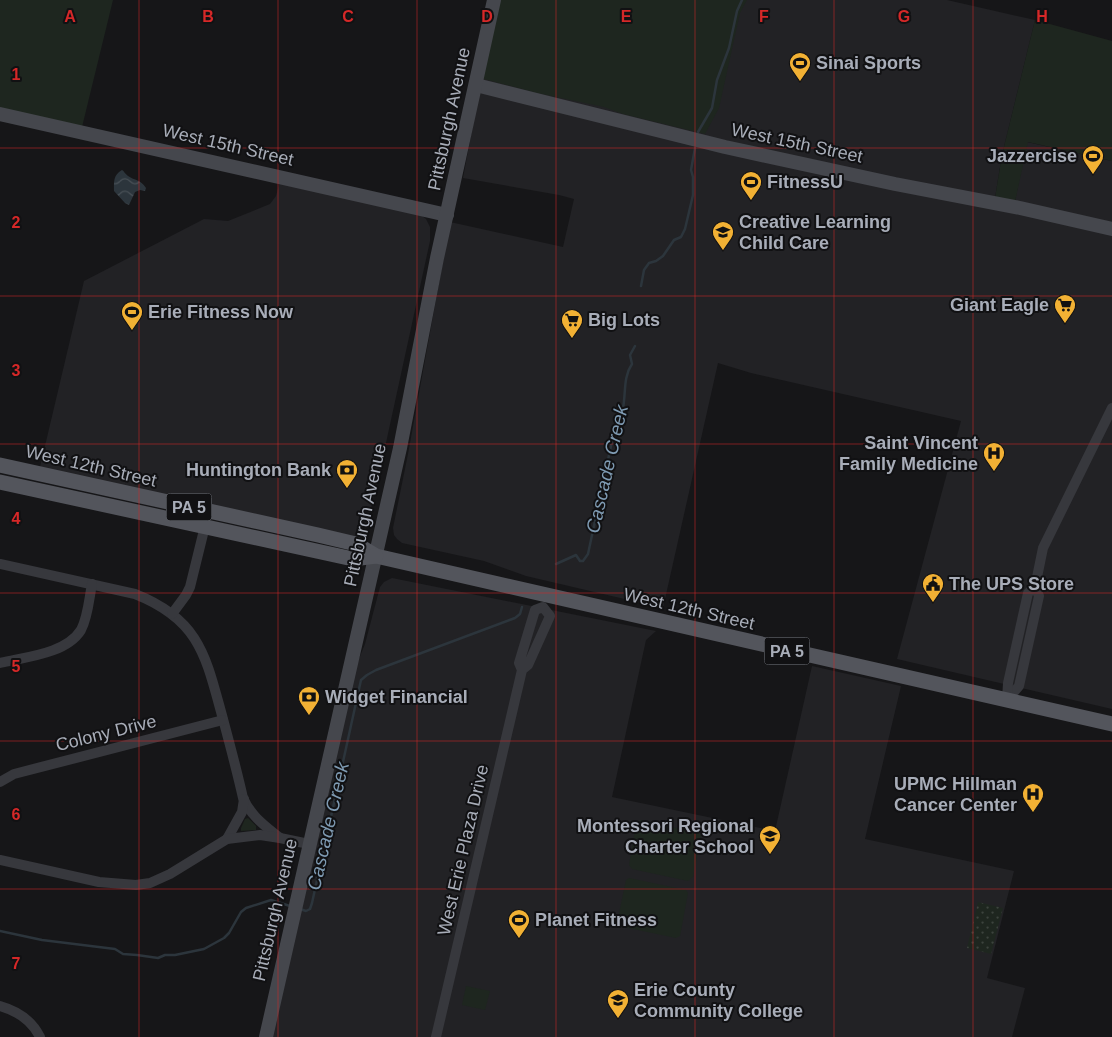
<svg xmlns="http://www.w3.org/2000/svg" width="1112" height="1037" font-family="Helvetica,sans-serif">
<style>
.built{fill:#222225}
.grass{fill:#1e261f}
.park{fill:url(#park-dots)}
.water{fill:url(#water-waves)}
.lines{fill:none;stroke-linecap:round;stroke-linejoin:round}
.stream{stroke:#2c353c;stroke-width:2.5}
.street{stroke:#37383d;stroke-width:10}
.secondary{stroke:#45474d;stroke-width:14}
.primary{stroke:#53555c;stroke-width:15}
.grid{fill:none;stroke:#d62828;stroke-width:1;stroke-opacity:0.55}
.labels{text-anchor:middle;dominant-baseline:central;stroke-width:4;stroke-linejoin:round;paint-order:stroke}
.shield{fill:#111113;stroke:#7b7e86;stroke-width:1}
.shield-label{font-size:16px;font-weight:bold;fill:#a8adb8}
.poi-label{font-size:18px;font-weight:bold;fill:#a8adb8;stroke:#111113;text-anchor:start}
.street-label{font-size:18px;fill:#a8adb8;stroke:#111113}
.water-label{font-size:19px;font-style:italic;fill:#7f9bb3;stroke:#111113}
.grid-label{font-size:16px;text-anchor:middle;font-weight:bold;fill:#d62828;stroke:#111113;stroke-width:4;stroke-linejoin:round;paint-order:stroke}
</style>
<defs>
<pattern id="park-dots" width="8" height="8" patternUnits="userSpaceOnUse" patternTransform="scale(1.25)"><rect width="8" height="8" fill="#1e261f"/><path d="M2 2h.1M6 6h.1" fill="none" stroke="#3c433d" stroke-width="1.8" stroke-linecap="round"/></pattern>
<pattern id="water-waves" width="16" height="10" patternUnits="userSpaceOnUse" patternTransform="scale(1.25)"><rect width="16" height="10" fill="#2c353c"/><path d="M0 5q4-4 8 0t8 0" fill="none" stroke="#485056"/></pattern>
</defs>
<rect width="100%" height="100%" fill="#161618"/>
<!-- built -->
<g class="built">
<polygon points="499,0 947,0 1035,20 1002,155 995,198 1015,201 1027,142 1112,161 1112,709 897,659 961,421 751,373 718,363 663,608 526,576 484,561 402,543 397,539 394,535 393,528 408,454 450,222 563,247 574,199 559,195 463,178 480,87"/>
<polygon points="280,181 419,213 426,219 430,227 430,241 379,475 366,529 354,537 40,467 84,281 204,219 228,221 270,204 276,196"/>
<polygon points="392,578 656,631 646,640 612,797 775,831 812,666 901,686 865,839 1014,871 987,978 1025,988 1012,1037 271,1037 354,671 365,644 380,587 384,582"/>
</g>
<!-- grass -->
<g class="grass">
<polygon points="0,0 113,0 82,127 0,109"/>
<polygon points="499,0 747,0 740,13 719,108 705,134 623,114 604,107 537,93 480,78"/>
<polygon points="1035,20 1112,41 1112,161 1028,142 1015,202 995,198 1002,155"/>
<polygon points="248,818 256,826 256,830 241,831 241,828 245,819"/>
<polygon points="641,820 699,833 701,836 693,877 688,881 632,869 629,865 636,824"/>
<polygon points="629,878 686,890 688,893 680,936 676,938 619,926 617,923 626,880"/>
<polygon points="466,986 490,991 485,1010 462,1005"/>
</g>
<!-- park -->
<polygon class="park" points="978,902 1003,908 991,954 967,948"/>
<!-- water -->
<path class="water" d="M122 170C124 171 125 174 128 176 135 181 140 179 146 188L145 191 140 190 135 192 129 205 125 203 114 191C114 182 113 175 122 170Z"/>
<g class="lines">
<!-- stream -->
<g class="stream">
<polyline points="698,132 712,108 717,80 729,48 737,11 742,0"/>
<polyline points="641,286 644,270 649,263 656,261 663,256 674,240 681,237 685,229 693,195 693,177 691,170 695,148"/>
<path d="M556 564 576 555 580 561H583L588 554 615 427C617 421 621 414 623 408 626 393 623 377 632 364L630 355 635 346"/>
<polyline points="300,909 306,911 310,909 312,903 361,680 367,675 376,670 515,618 520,614 522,607"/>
<polyline points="0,931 42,940 115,949 123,954 137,955 158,958 165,955 175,955 204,949 224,938 229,933 241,912 246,908 271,900 290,906"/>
</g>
<!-- street -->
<g class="street">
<path d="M0 564 135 594C201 620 206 658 223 719 230 745 237 771 243 798 251 816 264 825 280 838"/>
<polyline points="172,614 186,595 190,587 205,526"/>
<path d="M0 663C25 657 66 654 81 630 88 617 89 599 92 584"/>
<polyline points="1007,700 1019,686 1039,596 1035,587 1043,548 1112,408"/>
<polyline points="1007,700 1008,683 1028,593 1035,587"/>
<polyline points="0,782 14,774 223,720"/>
<polyline points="227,839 242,812 244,799"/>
<polyline points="0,860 99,882 136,885 150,883 170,874 227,839 260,835 280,838 309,844"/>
<path d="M0 1006C18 1011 32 1021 40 1037"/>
<polyline points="436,1037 522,670 519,663 535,610 543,607 550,616 528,665 522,670"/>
</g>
<!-- secondary -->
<g class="secondary">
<polyline points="476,85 725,147 895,184 1020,208 1112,229"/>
<polyline points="0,114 447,215"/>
<polyline points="266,1037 400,448 437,258 494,0"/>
</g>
<!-- primary -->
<g class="primary">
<polyline points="0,465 318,535 356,544 376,556 1112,724"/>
<polyline points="0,482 353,559 376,556"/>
</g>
</g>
<!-- grid -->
<path class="grid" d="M139 0V1037M278 0V1037M417 0V1037M556 0V1037M695 0V1037M834 0V1037M973 0V1037M0 148H1112M0 296H1112M0 444H1112M0 593H1112M0 741H1112M0 889H1112"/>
<!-- icons -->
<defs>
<g id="stadium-pin" transform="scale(1.125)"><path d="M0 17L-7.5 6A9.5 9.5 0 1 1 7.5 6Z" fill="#f2b134" stroke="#111113"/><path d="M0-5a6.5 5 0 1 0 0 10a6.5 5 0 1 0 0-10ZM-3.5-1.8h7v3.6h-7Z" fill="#111"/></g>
<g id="school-pin" transform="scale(1.125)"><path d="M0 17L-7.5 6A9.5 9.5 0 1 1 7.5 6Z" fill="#f2b134" stroke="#111113"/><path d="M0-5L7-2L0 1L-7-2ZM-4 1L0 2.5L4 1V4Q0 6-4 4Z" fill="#111"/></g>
<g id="supermarket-pin" transform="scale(1.125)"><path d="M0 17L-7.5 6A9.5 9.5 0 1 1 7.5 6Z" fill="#f2b134" stroke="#111113"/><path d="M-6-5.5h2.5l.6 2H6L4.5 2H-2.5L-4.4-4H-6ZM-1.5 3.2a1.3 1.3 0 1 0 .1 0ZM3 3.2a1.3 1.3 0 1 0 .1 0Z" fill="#111"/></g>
<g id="hospital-pin" transform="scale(1.125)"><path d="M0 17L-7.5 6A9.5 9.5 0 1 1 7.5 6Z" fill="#f2b134" stroke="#111113"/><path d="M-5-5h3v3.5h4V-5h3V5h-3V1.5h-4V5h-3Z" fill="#111"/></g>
<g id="bank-pin" transform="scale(1.125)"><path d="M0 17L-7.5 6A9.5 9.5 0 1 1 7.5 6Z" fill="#f2b134" stroke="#111113"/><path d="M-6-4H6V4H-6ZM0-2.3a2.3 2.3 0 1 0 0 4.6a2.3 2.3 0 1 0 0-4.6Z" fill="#111"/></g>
<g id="civic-pin" transform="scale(1.125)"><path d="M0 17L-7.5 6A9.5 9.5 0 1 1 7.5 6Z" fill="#f2b134" stroke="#111113"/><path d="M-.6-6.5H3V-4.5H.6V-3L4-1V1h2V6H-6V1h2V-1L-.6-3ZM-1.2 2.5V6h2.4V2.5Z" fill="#111"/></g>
<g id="university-pin" transform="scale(1.125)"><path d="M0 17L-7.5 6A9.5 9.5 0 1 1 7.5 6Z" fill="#f2b134" stroke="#111113"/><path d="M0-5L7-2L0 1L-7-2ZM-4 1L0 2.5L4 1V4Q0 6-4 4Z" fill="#111"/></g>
</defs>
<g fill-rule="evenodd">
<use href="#stadium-pin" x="800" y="63"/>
<use href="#stadium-pin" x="1093" y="156"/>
<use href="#stadium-pin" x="751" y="182"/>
<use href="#school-pin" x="723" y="232"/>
<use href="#supermarket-pin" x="1065" y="305"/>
<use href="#stadium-pin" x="132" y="312"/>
<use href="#supermarket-pin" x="572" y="320"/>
<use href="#hospital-pin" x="994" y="453"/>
<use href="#bank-pin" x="347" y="470"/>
<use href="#civic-pin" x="933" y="584"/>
<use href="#bank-pin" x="309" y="697"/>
<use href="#hospital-pin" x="1033" y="794"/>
<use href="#school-pin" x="770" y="836"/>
<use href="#stadium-pin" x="519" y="920"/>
<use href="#university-pin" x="618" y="1000"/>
</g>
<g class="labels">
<!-- shield labels -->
<g class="shield">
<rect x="166.5" y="493.5" width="45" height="27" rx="4"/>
<rect x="764.5" y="637.5" width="45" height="27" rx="4"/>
</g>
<g class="shield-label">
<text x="189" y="507">PA 5</text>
<text x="787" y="651">PA 5</text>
</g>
<!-- poi labels -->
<g class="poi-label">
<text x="816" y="63">Sinai Sports</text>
<text x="1077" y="156" text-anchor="end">Jazzercise</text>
<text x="767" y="182">FitnessU</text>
<text x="739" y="222">Creative Learning<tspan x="739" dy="21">Child Care</tspan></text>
<text x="1049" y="305" text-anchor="end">Giant Eagle</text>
<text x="148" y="312">Erie Fitness Now</text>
<text x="588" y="320">Big Lots</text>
<text x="978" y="443" text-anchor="end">Saint Vincent<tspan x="978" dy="21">Family Medicine</tspan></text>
<text x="331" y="470" text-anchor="end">Huntington Bank</text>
<text x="949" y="584">The UPS Store</text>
<text x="325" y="697">Widget Financial</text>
<text x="1017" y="784" text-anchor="end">UPMC Hillman<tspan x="1017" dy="21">Cancer Center</tspan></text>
<text x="754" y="826" text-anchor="end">Montessori Regional<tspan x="754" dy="21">Charter School</tspan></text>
<text x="535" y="920">Planet Fitness</text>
<text x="634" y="990">Erie County<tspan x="634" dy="21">Community College</tspan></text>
</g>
<!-- street labels -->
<g class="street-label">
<text transform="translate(449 119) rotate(-78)">Pittsburgh Avenue</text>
<text transform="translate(797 143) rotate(12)">West 15th Street</text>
<text transform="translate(228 145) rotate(13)">West 15th Street</text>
<text transform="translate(91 466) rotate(13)">West 12th Street</text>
<text transform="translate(365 515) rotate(-78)">Pittsburgh Avenue</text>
<text transform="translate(689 609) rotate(13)">West 12th Street</text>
<text transform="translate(106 733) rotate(-14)">Colony Drive</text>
<text transform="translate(463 850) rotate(-77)">West Erie Plaza Drive</text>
<text transform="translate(275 910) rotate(-77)">Pittsburgh Avenue</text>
</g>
<!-- water labels -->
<g class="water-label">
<text transform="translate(607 469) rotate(-77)">Cascade Creek</text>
<text transform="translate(328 826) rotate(-77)">Cascade Creek</text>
</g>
</g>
<g class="grid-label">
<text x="70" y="22">A</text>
<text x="208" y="22">B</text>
<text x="348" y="22">C</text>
<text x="487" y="22">D</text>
<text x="626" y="22">E</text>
<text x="764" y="22">F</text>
<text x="904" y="22">G</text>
<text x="1042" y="22">H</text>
<text x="16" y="80">1</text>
<text x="16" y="228">2</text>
<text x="16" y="376">3</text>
<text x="16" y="524">4</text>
<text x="16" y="672">5</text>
<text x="16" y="820">6</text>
<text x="16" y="969">7</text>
</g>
</svg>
